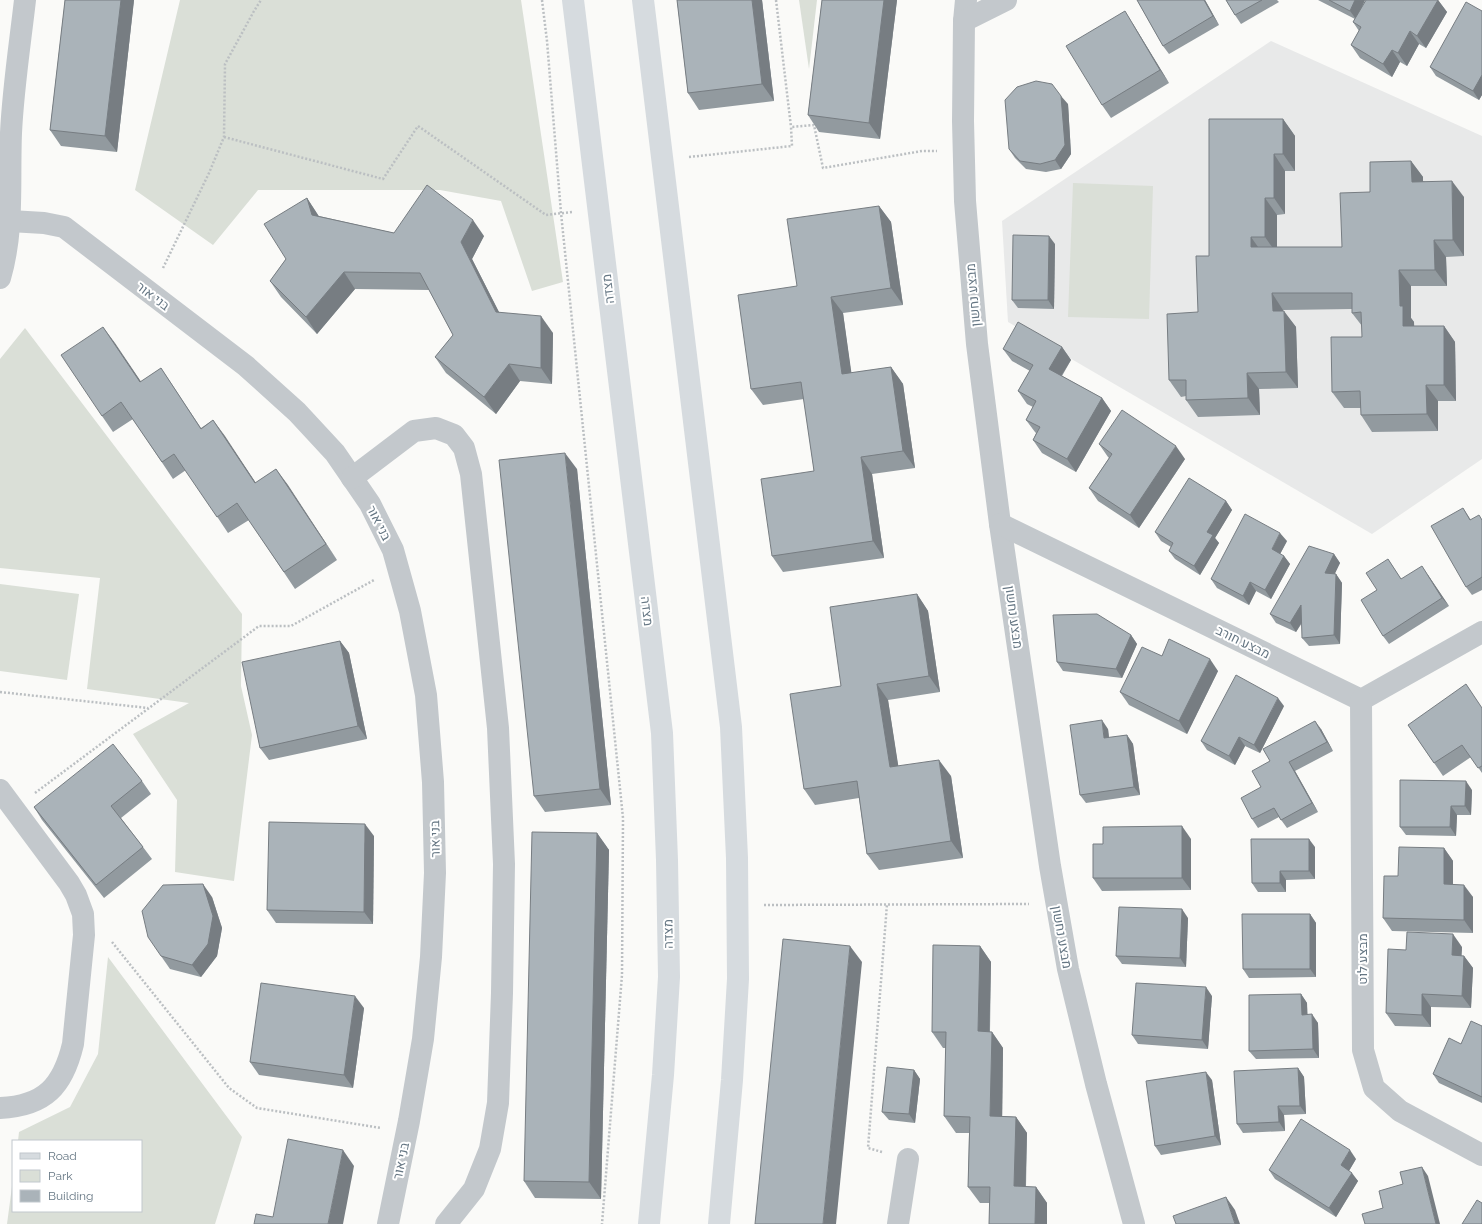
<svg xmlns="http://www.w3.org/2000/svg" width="1482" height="1224" font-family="Raleway,Heebo,sans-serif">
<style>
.built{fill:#e8e9e9}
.green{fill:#dadfd7}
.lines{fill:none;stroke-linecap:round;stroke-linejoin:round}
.path{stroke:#bbbfc2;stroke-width:2.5;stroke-dasharray:2 2;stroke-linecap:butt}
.minor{stroke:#c3c8cc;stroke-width:22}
.major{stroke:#d6dbdf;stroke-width:22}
.wall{fill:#929a9f}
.shaded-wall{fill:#777d82}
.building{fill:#aab3b9;stroke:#777d82}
.labels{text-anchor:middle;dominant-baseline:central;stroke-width:4;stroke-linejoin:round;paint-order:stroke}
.street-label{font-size:13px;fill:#657683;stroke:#fff}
</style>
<rect width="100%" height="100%" fill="#fafaf8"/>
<!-- built -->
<polygon class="built" points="1271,41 1482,136 1482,459 1372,534 1008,322 1002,221"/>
<!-- green -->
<g class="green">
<polygon points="180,0 521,0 563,282 532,291 501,201 440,190 258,190 213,245 135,190"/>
<polygon points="799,0 817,0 809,69"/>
<polygon points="1073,183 1153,186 1149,319 1068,317"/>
<polygon points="25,328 242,614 241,686 252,735 234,881 175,872 177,800 133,734 189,703 87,689 100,578 0,568 0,359"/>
<polygon points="0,584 79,594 67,680 0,671"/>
<polygon points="108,957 242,1137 215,1224 7,1224 13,1179 13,1211 141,1211 141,1141 18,1141 19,1132 70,1107 98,1054"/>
</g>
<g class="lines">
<!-- path -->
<g class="path">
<polyline points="542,0 547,41 561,213 623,818 622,975 602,1224"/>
<polyline points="776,0 791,127"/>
<polyline points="224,137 383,179 418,126 546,215 572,212"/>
<polyline points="689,157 792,146 791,127 814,125 823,168 922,151 937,151"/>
<polyline points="163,268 209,173 224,137 225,64 254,11 261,0"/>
<polyline points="0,692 148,708"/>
<polyline points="35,793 259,626 291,626 374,580"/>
<polyline points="764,905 1029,904"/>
<polyline points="112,942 229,1088 257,1108 381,1128"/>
<polyline points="882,1152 868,1148 887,904"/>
</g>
<!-- minor -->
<g class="minor">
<polyline points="966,0 964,21 963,121 965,201 977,344 1000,524 1050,866 1068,969 1096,1084 1134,1224"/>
<polyline points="964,21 1006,0"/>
<polyline points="10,221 44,223 64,227 246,366 297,412 335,453 370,504 393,550 410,611 426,695 433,782 435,873 431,957 423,1039 409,1121 388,1224"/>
<path d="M0 278C14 230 9 182 11 133 13 89 20 44 25 0"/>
<polyline points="352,478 414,431 436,428 454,435 464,448 471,474 498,728 504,864 502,993 498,1103 490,1149 474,1189 446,1224"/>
<polyline points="1000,524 1361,700 1482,632"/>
<polyline points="1361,700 1363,1050 1374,1088 1400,1111 1482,1155"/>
<path d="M0 790 69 883 76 895 83 914 84 935 73 1044C63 1086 45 1106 0 1108"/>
<polyline points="898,1224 908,1159"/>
</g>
<!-- major -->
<g class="major">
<polyline points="573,0 662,733 667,860 669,977 663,1075 649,1224"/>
<polyline points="643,0 731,727 737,858 738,979 732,1080 719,1224"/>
</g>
</g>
<!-- wall -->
<g class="wall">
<polygon points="65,0 134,0 117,152 61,146 50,130"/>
<polygon points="677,0 762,0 774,101 699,110 688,93"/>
<polygon points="822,0 897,0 880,139 819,132 808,115"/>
<polygon points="1137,0 1205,0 1219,25 1169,54 1163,46"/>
<polygon points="1226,0 1277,0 1279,2 1241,24 1235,15"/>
<polygon points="1318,0 1365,0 1362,7 1366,0 1438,0 1447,12 1426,48 1419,44 1407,66 1400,62 1392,77 1360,58 1351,45 1359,31 1353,22 1355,19"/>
<polygon points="1482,11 1482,95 1479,100 1436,76 1430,67"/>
<polygon points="1133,24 1169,83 1111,118 1102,105"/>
<polygon points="1068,104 1071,154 1061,169 1046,172 1026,169 1015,158 1009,149"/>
<polygon points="1283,119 1295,136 1295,171 1285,171 1285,214 1277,215 1277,247 1342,247 1370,192 1411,161 1423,177 1423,181 1464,197 1464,256 1446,257 1447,286 1411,286 1411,318 1414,322 1414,326 1444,326 1455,342 1456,401 1438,401 1438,431 1372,432 1361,415 1361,408 1344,408 1332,392 1362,337 1362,326 1352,313 1352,309 1283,310 1283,311 1296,327 1298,388 1259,389 1260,415 1198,417 1186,400 1186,396 1181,397 1169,380 1198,312 1209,256"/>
<polygon points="307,198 318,215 319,216 394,233 484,236 472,259 499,312 553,333 552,384 520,381 496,414 446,373 435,357 453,335 429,290 355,289 317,334 281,297 270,281 286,259"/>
<polygon points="879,206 891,222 903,305 843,313 851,373 891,367 903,384 915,468 872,474 884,558 783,572 772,556 814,471 804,399 763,405 751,389 797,286"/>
<polygon points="1055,244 1054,309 1018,308 1012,300"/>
<polygon points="103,327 141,382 161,368 201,428 213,420 256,483 276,469 337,560 295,589 249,520 228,533 186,470 173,479 133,419 113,432 102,416"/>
<polygon points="1062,347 1071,360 1062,376 1102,398 1111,411 1076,472 1042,453 1033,440 1036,433 1035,432 1026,420 1033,407 1027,404 1018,391 1030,371 1012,361 1003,349"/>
<polygon points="1099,444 1185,459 1139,528 1098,501 1089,488 1109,458 1108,457"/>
<polygon points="577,469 611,805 545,812 534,796"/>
<polygon points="1226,501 1232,510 1215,538 1219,543 1200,575 1175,559 1169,551 1171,547 1161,541 1155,532"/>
<polygon points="1463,508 1471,520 1482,519 1482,590 1472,595 1466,587"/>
<polygon points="1287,541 1280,554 1284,556 1290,564 1271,599 1256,591 1249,605 1217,588 1211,579"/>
<polygon points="1334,554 1340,563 1334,574 1336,574 1342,583 1340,644 1309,646 1302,638 1302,623 1296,632 1276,623 1270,614"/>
<polygon points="1388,559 1401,579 1428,575 1449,606 1389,644 1383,636 1377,590"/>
<polygon points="917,594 928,611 940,692 888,700 898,766 951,776 963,858 879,870 867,854 859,798 815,805 804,789 841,686"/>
<polygon points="1131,635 1137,644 1122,678 1063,671 1057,662"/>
<polygon points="340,641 349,653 367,739 269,760 260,748"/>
<polygon points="1162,656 1218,671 1187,734 1129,705 1120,692"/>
<polygon points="1284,706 1260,753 1245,746 1235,765 1207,750 1201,741"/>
<polygon points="1482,708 1482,773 1471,757 1443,776 1408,725"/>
<polygon points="1108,729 1109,738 1127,735 1133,744 1140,795 1086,803 1080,795"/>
<polygon points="1321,729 1333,751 1295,771 1318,812 1287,828 1279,817 1258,828 1252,819 1261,787 1270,761"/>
<polygon points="142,781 151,794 121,818 143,847 152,859 104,898 42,820 34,807"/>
<polygon points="1472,790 1471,815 1457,815 1456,836 1406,835 1400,827"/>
<polygon points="597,833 609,850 601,1199 535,1198 524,1181"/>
<polygon points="374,836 373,924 276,923 267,910"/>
<polygon points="1191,839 1191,890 1102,891 1093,878"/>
<polygon points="1315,847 1315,879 1286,880 1286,892 1258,892 1252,883"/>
<polygon points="1444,848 1453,861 1453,884 1473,897 1473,933 1392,931 1383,918 1398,876"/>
<polygon points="212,897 222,928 217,956 201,977 170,969 161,956"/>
<polygon points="1310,914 1316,923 1316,977 1249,978 1243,969"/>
<polygon points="1188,918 1186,967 1122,964 1116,956"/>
<polygon points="980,946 991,962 990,1032 992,1032 1003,1048 1002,1116 1016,1117 1027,1133 1026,1187 1036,1187 1047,1203 1047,1224 989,1224 990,1203 980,1203 968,1187 969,1133 956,1133 944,1116 946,1048 943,1048 932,1032"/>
<polygon points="1462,947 1461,956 1464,956 1473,968 1471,1008 1431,1007 1431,1027 1395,1026 1386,1013 1406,950"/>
<polygon points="1301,994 1307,1003 1307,1014 1318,1023 1319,1058 1256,1059 1249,1051"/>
<polygon points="1212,996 1208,1049 1138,1044 1132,1035"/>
<polygon points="364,1008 353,1088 259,1075 250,1062"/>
<polygon points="1482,1026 1482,1103 1439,1083 1433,1074 1461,1044"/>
<polygon points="1298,1068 1304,1077 1306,1114 1284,1115 1285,1131 1243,1133 1237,1124"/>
<polygon points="914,1070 920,1079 915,1123 889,1120 882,1112"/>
<polygon points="1212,1080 1221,1145 1161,1155 1155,1146"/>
<polygon points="1356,1159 1349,1171 1358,1181 1336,1217 1275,1179 1269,1170"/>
</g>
<!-- shaded-wall -->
<g class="shaded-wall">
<polygon points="121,0 134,0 117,152 105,136"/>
<polygon points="752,0 762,0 774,101 762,84"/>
<polygon points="884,0 897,0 880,139 869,123"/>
<polygon points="1204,0 1205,0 1219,25 1213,16"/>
<polygon points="1355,0 1365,0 1356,19 1350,11"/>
<polygon points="1438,0 1447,12 1426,48 1417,36"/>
<polygon points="1125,11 1133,24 1169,83 1160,70"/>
<polygon points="1410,31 1419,44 1407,66 1398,53"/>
<polygon points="1392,50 1400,62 1392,77 1383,64"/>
<polygon points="1482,75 1482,95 1479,100 1473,91"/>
<polygon points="1061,96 1068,104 1071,154 1061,169 1055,160"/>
<polygon points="1283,119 1295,136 1295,171 1283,154"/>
<polygon points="1274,154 1285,171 1285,214 1274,198"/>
<polygon points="1411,161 1423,177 1423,198 1412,182"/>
<polygon points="1452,181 1464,197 1464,256 1453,240"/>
<polygon points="307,198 318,215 323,231 312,215"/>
<polygon points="1265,198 1277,215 1277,254 1265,237"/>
<polygon points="879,206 891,222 903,305 891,288"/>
<polygon points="473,220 484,236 472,259 507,328 496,312 461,242"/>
<polygon points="1049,236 1055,244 1054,309 1048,300"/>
<polygon points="1251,237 1263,254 1251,247"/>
<polygon points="1434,240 1446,257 1447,286 1435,270"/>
<polygon points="1399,270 1411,286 1411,318 1414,322 1415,343 1403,326 1400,306"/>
<polygon points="344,272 355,289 317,334 306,317"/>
<polygon points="1272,293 1283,310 1284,327 1273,311"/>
<polygon points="831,297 843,313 854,391 842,374"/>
<polygon points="1284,311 1296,327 1298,388 1286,372"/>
<polygon points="541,316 553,333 552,384 541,368"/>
<polygon points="1444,326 1455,342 1456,401 1444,385"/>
<polygon points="103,327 115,343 152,398 140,382"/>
<polygon points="1062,347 1071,360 1058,381 1049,369"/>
<polygon points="509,364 520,381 496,414 484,397"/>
<polygon points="891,367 903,384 915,468 903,451"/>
<polygon points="1247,373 1259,389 1260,415 1248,398"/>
<polygon points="1426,385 1438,401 1438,431 1427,414"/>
<polygon points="1102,398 1111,411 1076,472 1067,459"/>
<polygon points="213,420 225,436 267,500 255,483"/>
<polygon points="1176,446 1185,459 1139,528 1130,515"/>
<polygon points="565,453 577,469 611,805 600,789"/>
<polygon points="861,457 872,474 884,558 873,541"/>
<polygon points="276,469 288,485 337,560 326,544"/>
<polygon points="1226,501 1232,510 1215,538 1219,543 1200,575 1194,566 1207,532"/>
<polygon points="1280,533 1287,541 1278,558 1272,549"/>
<polygon points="1334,554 1340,563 1331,582 1325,573"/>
<polygon points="1284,556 1290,564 1271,599 1265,590"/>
<polygon points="1422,566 1428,575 1449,606 1442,598"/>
<polygon points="1336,574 1342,583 1340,644 1334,635"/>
<polygon points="1250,582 1256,591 1249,605 1243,596"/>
<polygon points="917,594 928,611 940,692 929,676"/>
<polygon points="1301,605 1307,613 1296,632 1290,623"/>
<polygon points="1131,635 1137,644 1122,678 1116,669"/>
<polygon points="340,641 349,653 367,739 358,726"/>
<polygon points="1210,659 1218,671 1187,734 1179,721"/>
<polygon points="877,684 888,700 901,783 890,767"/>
<polygon points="1278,698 1284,706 1260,753 1254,745"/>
<polygon points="1102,720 1108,729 1110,747 1104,738"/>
<polygon points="1315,721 1321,729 1333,751 1327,742"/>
<polygon points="1127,735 1133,744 1140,795 1134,787"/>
<polygon points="1239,737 1245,746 1235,765 1229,756"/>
<polygon points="939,760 951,776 963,858 951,841"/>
<polygon points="1289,762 1295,771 1318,812 1312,803"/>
<polygon points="1466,781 1472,790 1471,815 1465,806"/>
<polygon points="1451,806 1457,815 1456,836 1450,827"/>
<polygon points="365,824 374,836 373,924 364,912"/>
<polygon points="1182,826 1191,839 1191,890 1182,878"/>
<polygon points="597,833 609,850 601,1199 589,1182"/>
<polygon points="1309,839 1315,847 1315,879 1309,871"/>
<polygon points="1444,848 1453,861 1453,897 1444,884"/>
<polygon points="1280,871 1286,880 1286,892 1280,883"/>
<polygon points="203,884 212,897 222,928 217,956 201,977 192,965"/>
<polygon points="1464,885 1473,897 1473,933 1464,920"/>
<polygon points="1182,909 1188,918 1186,967 1180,958"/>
<polygon points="1310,914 1316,923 1316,977 1310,969"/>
<polygon points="1453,934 1462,947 1461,968 1452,955"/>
<polygon points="850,946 862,962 836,1224 823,1224"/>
<polygon points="980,946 991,962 989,1048 978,1031"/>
<polygon points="1464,956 1473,968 1471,1008 1462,996"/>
<polygon points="1206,987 1212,996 1208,1049 1202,1040"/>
<polygon points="1301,994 1307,1003 1308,1023 1302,1015"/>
<polygon points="1422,994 1431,1007 1431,1027 1422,1015"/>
<polygon points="355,996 364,1008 353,1088 344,1075"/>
<polygon points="1312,1014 1318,1023 1319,1058 1313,1049"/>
<polygon points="992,1032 1003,1048 1002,1133 990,1116"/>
<polygon points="1298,1068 1304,1077 1306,1114 1300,1106"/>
<polygon points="914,1070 920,1079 915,1123 909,1114"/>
<polygon points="1206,1072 1212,1080 1221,1145 1215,1136"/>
<polygon points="1278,1106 1284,1115 1285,1131 1279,1122"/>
<polygon points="1016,1117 1027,1133 1025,1203 1014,1186"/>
<polygon points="343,1150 354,1166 343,1224 328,1224"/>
<polygon points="1350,1150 1356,1159 1347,1174 1341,1165"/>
<polygon points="1422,1167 1428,1176 1440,1224 1436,1224"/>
<polygon points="1352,1173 1358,1181 1336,1217 1329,1208"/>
<polygon points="1036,1187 1047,1203 1047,1224 1035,1224"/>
<polygon points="1226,1197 1235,1210 1240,1224 1235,1224"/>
</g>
<!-- building -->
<g class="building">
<polygon points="65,0 121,0 105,136 50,130"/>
<polygon points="677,0 752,0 762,84 688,93"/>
<polygon points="822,0 884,0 869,123 808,115"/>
<polygon points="1137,0 1204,0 1213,16 1163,46"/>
<polygon points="1226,0 1262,0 1235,15"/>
<polygon points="1329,0 1355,0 1350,11"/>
<polygon points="1366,0 1438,0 1417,36 1410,31 1398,53 1392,50 1383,64 1351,45 1361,27 1353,22"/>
<polygon points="1466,2 1482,11 1482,75 1473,91 1430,67"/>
<polygon points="1125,11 1160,70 1102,105 1066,46"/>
<polygon points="1036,81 1052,84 1061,96 1065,145 1055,160 1040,164 1020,161 1009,149 1005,100 1017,87"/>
<polygon points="1209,119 1283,119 1283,154 1274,154 1274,198 1265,198 1265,237 1251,237 1251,247 1342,247 1340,193 1370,192 1370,162 1411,161 1412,182 1452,181 1453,240 1434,240 1435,270 1399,270 1400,306 1403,306 1403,326 1444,326 1444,385 1426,385 1427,414 1361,415 1360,391 1332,392 1331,337 1362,337 1361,312 1352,313 1352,293 1272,293 1273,311 1284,311 1286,372 1247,373 1248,398 1186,400 1186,380 1169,380 1167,314 1198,312 1196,256 1209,256"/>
<polygon points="427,185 473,220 461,242 496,312 541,316 541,368 509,364 484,397 435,357 453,335 420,273 344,272 306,317 270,281 286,259 264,224 307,198 312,215 394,233"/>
<polygon points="879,206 891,288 831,297 842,374 891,367 903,451 861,457 873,541 772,556 761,479 814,471 801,382 751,389 738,295 797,286 787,219"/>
<polygon points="1013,235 1049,236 1048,300 1012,300"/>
<polygon points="1018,322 1062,347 1049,369 1102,398 1067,459 1033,440 1040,427 1026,420 1036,401 1018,391 1033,365 1003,349"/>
<polygon points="103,327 140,382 161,368 201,429 213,420 255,483 276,469 326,544 284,572 237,503 217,517 174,454 162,462 121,402 102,416 61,355"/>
<polygon points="1122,410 1176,446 1130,515 1089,488 1112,454 1099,444"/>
<polygon points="565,453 600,789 534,796 499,460"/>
<polygon points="1189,478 1226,501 1207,532 1213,535 1194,566 1169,551 1173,543 1155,532"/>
<polygon points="1463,508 1470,520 1479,515 1482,520 1482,577 1466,587 1431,526"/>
<polygon points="1245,514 1280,533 1272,549 1284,556 1265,590 1250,582 1243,596 1211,579"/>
<polygon points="1309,546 1334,554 1325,573 1336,574 1334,635 1302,638 1301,605 1290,623 1270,614"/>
<polygon points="1388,559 1401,579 1422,566 1442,598 1383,636 1361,600 1377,590 1366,573"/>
<polygon points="917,594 929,676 877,684 890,767 939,760 951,841 867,854 857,781 804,789 790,694 841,686 830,607"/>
<polygon points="1097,614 1131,635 1116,669 1057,662 1053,615"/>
<polygon points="1169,639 1210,659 1179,721 1120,692 1142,647 1162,656"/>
<polygon points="340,641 358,726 260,748 242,662"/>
<polygon points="1236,675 1278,698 1254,745 1239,737 1229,756 1201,741"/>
<polygon points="1466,684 1482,708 1482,766 1478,768 1462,745 1434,763 1408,725"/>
<polygon points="1102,720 1104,738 1127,735 1134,787 1080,795 1070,725"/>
<polygon points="1315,721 1327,742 1289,762 1312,803 1281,820 1274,808 1252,819 1241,798 1261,787 1252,771 1270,761 1263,749"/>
<polygon points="113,744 142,781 111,806 143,847 96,885 34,807"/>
<polygon points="1400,780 1466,781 1465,806 1451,806 1450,827 1400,827"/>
<polygon points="269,822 365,824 364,912 267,910"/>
<polygon points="1182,826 1182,878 1093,878 1093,844 1103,844 1103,827"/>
<polygon points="532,832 597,833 589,1182 524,1181"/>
<polygon points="1251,839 1309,839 1309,871 1280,871 1280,883 1252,883"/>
<polygon points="1399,847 1444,848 1444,884 1464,885 1464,920 1383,918 1384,876 1398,876"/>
<polygon points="203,884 213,916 208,944 192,965 161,956 148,937 142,911 163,885"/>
<polygon points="1119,907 1182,909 1180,958 1116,956"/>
<polygon points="1242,914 1310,914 1310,969 1243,969"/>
<polygon points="1407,932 1453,934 1452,955 1464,956 1462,996 1422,994 1422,1015 1386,1013 1388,949 1406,950"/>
<polygon points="783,939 850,946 823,1224 755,1224"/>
<polygon points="933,945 980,946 978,1031 992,1032 990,1116 1016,1117 1014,1186 1036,1187 1035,1224 989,1224 990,1187 968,1187 970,1117 944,1116 946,1032 932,1032"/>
<polygon points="261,983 355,996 344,1075 250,1062"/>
<polygon points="1136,983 1206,987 1202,1040 1132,1035"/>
<polygon points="1301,994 1302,1015 1312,1014 1313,1049 1249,1051 1249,995"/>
<polygon points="1471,1021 1482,1026 1482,1097 1433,1074 1449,1038 1461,1044"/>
<polygon points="887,1067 914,1070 909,1114 882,1112"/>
<polygon points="1298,1068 1300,1106 1278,1106 1279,1122 1237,1124 1234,1071"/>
<polygon points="1206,1072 1215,1136 1155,1146 1146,1081"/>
<polygon points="1301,1119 1350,1150 1341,1165 1352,1173 1329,1208 1269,1170"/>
<polygon points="288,1139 343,1150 328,1224 254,1224 256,1214 273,1217"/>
<polygon points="1422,1167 1436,1224 1365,1224 1362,1214 1383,1208 1379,1191 1403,1184 1400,1172"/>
<polygon points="1226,1197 1235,1224 1176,1224 1173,1216"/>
<polygon points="1477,1200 1482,1203 1482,1224 1462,1224"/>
</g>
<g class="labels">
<!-- street labels -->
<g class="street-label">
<text transform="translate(608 289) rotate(-97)">מצדה</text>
<text transform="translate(973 295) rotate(-95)">מבצע נחשון</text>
<text transform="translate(153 296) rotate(37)">בני אור</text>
<text transform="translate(379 523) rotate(63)">בני אור</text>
<text transform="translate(647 611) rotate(83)">מצדה</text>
<text transform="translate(1014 617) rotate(82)">מבצע נחשון</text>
<text transform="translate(1243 642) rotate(26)">מבצע חורב</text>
<text transform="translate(435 839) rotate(-91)">בני אור</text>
<text transform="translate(668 934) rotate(-91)">מצדה</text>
<text transform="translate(1062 937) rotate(80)">מבצע נחשון</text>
<text transform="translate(1362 959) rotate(-90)">מבצע לוט</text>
<text transform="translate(401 1161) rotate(-78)">בני אור</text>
</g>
</g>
<!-- legend -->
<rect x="12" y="1140" width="130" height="72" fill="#ffffff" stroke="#c1c8cd"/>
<rect x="20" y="1153" width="20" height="6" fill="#d6dbdf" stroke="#c1c8cd"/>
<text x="48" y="1160" font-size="12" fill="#657683">Road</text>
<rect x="20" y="1170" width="20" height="12" fill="#dadfd7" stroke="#c1c8cd"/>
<text x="48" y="1180" font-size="12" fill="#657683">Park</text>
<rect x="20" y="1190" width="20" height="12" fill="#aab3b9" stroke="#c1c8cd"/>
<text x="48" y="1200" font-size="12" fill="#657683">Building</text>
</svg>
